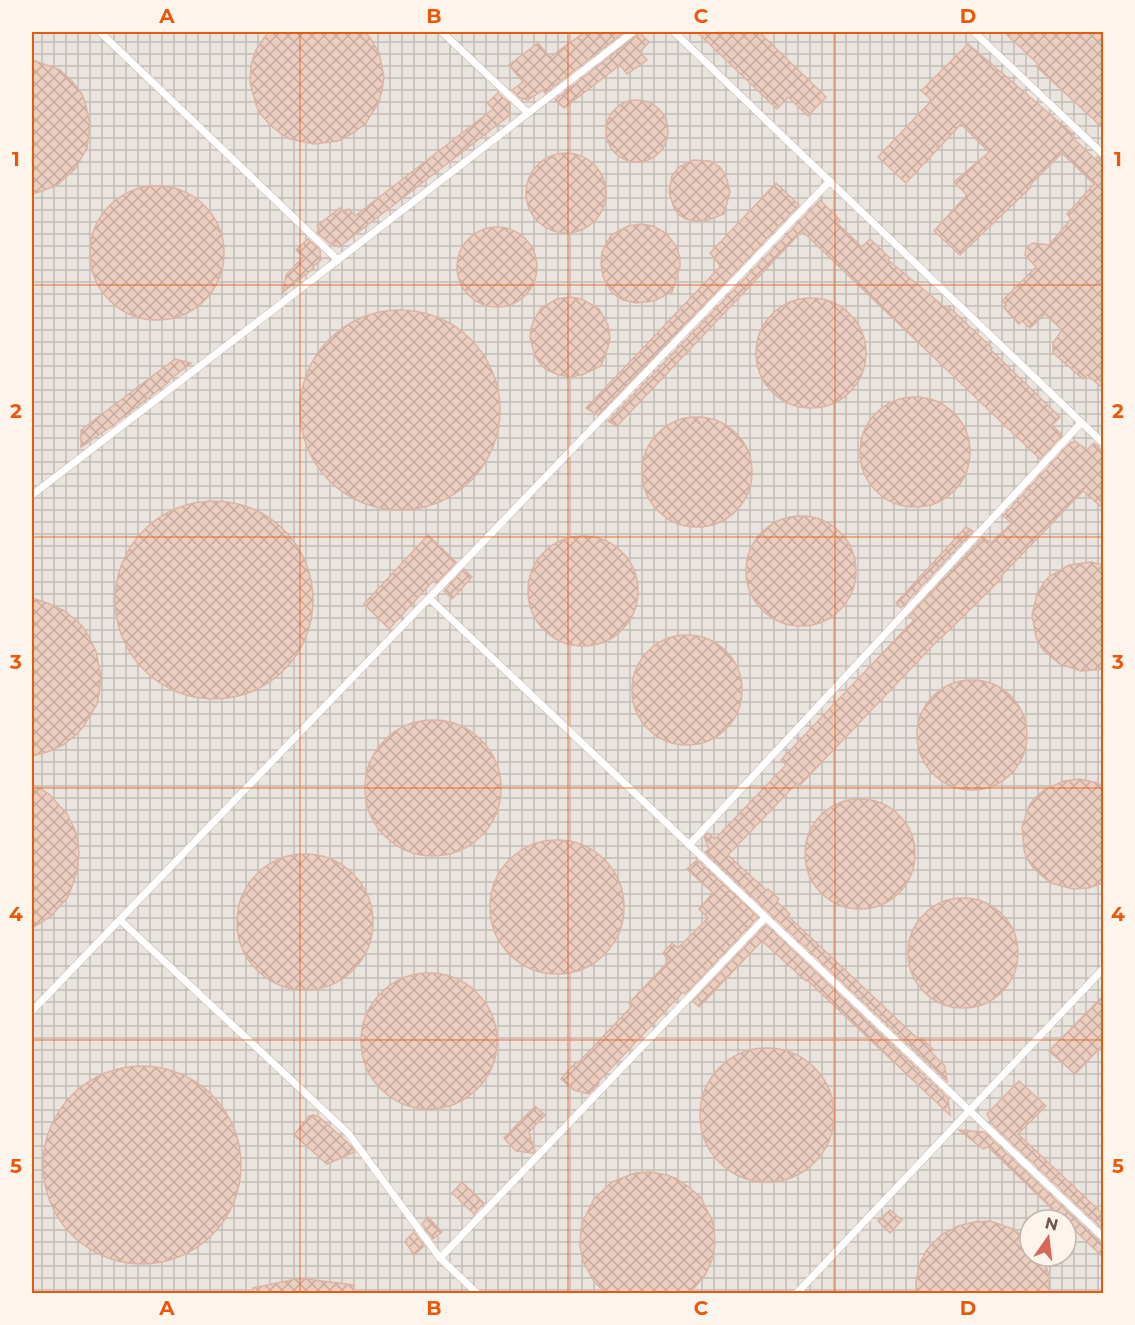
<svg xmlns="http://www.w3.org/2000/svg" width="1135" height="1325" font-family="Montserrat,sans-serif">
<style>
.industrial{fill:url(#industrial-grid);fill-rule:evenodd}
.building{fill:url(#building-cross-hatch);stroke:#ddb3a2;stroke-width:1.5}
.lines{fill:none;stroke-linecap:round;stroke-linejoin:round}
.lane-casing{stroke:#cab8ad;stroke-width:8}
.lane{stroke:#fff;stroke-width:7}
.grid{fill:none;stroke:#e8590c;stroke-width:1.5;stroke-opacity:0.55}
.neatline{fill:none;stroke:#e8590c;stroke-width:2}
.grid-label{font-size:20px;text-anchor:middle;font-weight:bold;fill:#e8590c}
</style>
<defs>
<pattern id="industrial-grid" width="8" height="8" patternUnits="userSpaceOnUse" patternTransform="scale(1.5)"><rect width="8" height="8" fill="#eae4df"/><path d="M0 4h8M4 0v8" fill="none" stroke="#c2bcb7"/></pattern>
<pattern id="building-cross-hatch" width="8" height="8" patternUnits="userSpaceOnUse" patternTransform="scale(1.5)"><rect width="8" height="8" fill="#eccec0"/><path d="M0 0l8 8M0 8l8-8" fill="none" stroke="#c4aa9e"/></pattern>
</defs>
<rect width="100%" height="100%" fill="#faf0e6"/>
<!-- industrial -->
<path class="industrial" d="M32 32H1103V1293H32ZM1030 1220H1066V1256H1030Z"/>
<!-- building -->
<g class="building">
<polygon points="268,32 365,32 371,39 379,53 384,77 382,90 379,102 366,123 353,133 338,141 314,144 290,139 283,135 270,125 260,113 256,105 250,82 251,65 256,50"/>
<polygon points="585,32 624,32 545,93 543,90 528,100 520,98 512,90 523,82 509,65 538,43 550,57"/>
<polygon points="639,32 649,42 640,52 647,60 627,74 620,65 564,108 555,100 636,36"/>
<polygon points="697,32 759,32 826,97 808,116 788,97 777,109"/>
<polygon points="1004,32 1097,32 1104,38 1104,129 1037,67 1039,65"/>
<polygon points="968,44 1073,134 1071,136 1095,159 1098,157 1104,161 1104,389 1087,375 1083,379 1053,353 1053,343 1062,330 1045,314 1030,328 1022,321 1019,324 1004,308 1006,305 1002,301 1036,267 1025,255 1026,248 1033,243 1049,245 1071,219 1067,214 1094,184 1062,153 1030,185 1031,187 960,255 934,231 967,195 954,182 989,152 961,124 906,183 878,157 932,100 921,91"/>
<polygon points="32,60 52,67 60,70 72,81 82,94 85,102 90,124 87,148 75,169 57,185 42,191 32,194"/>
<polygon points="498,93 509,103 510,115 339,247 328,242 317,232 320,230 317,226 340,208 344,212 349,209 355,216 493,109 487,103"/>
<circle cx="637" cy="131" r="31"/>
<circle cx="566" cy="193" r="40"/>
<polygon points="693,160 710,161 720,167 726,176 730,192 724,214 708,220 697,221 686,219 678,214 674,208 669,192 672,176 679,167"/>
<polygon points="776,183 799,205 598,415 586,408 720,267 722,268 710,253"/>
<circle cx="157" cy="253" r="67"/>
<polygon points="820,200 840,220 837,223 862,247 870,239 890,258 888,260 947,309 949,307 992,348 991,350 1060,417 1052,425 1062,435 1040,459 802,231 617,426 608,421"/>
<polygon points="641,224 653,226 666,233 676,246 680,258 680,267 672,292 654,301 636,303 623,300 612,293 603,277 601,264 602,252 611,235 628,226"/>
<circle cx="497" cy="267" r="40"/>
<polygon points="308,239 320,250 321,260 313,267 314,268 283,292 286,275 303,257 296,250"/>
<polygon points="570,297 582,299 599,309 608,325 610,338 608,347 601,366 584,374 571,377 559,375 547,370 542,366 535,356 530,338 531,329 533,322 541,308 557,299"/>
<circle cx="811" cy="353" r="55"/>
<circle cx="400" cy="410" r="100"/>
<polygon points="175,359 191,363 168,381 169,382 112,426 81,447 81,430"/>
<circle cx="915" cy="452" r="55"/>
<circle cx="697" cy="472" r="55"/>
<polygon points="1075,441 1087,450 1094,443 1104,453 1104,509 1083,491 1001,576 1002,578 942,637 941,637 800,785 797,783 728,855 766,890 768,889 779,899 777,902 790,914 788,916 919,1040 921,1038 933,1049 931,1052 945,1066 947,1081 705,852 709,849 704,837 708,833 715,839 786,765 781,760 914,620 909,616 983,537 991,543 1012,523 1003,516 1071,442 1072,443"/>
<circle cx="214" cy="600" r="99"/>
<circle cx="801" cy="571" r="55"/>
<polygon points="966,527 973,531 901,608 896,603"/>
<polygon points="428,535 456,562 436,583 433,581 389,629 364,604"/>
<circle cx="583" cy="591" r="55"/>
<polygon points="1091,562 1104,565 1104,669 1081,671 1060,664 1043,650 1036,637 1032,615 1037,594 1045,581 1050,576 1069,565"/>
<polygon points="464,569 472,577 452,599 444,591"/>
<polygon points="32,598 47,603 63,610 77,621 83,627 88,635 96,651 101,677 99,695 97,704 83,727 77,734 63,745 47,752 32,756"/>
<circle cx="687" cy="690" r="55"/>
<circle cx="972" cy="735" r="55"/>
<circle cx="433" cy="788" r="68"/>
<polygon points="1079,779 1094,782 1104,786 1104,883 1088,888 1073,889 1051,883 1034,869 1026,857 1024,849 1022,827 1029,806 1033,800 1044,790 1064,781"/>
<polygon points="32,784 49,794 67,814 75,830 78,842 79,854 77,872 68,897 50,917 32,928"/>
<circle cx="860" cy="854" r="55"/>
<circle cx="557" cy="907" r="67"/>
<circle cx="305" cy="922" r="68"/>
<polygon points="697,860 758,917 685,994 683,992 598,1082 599,1083 589,1094 574,1090 561,1079 576,1062 578,1063 632,1006 629,1003 669,961 663,953 672,943 678,948 708,918 699,909 713,893 687,869"/>
<circle cx="963" cy="953" r="55"/>
<polygon points="766,925 948,1098 950,1115 807,980 806,981 762,941 699,1007 693,1001"/>
<circle cx="429" cy="1041" r="68"/>
<polygon points="1104,995 1104,1044 1075,1074 1049,1051"/>
<circle cx="767" cy="1115" r="67"/>
<circle cx="142" cy="1165" r="99"/>
<polygon points="1019,1081 1046,1106 1018,1134 1104,1215 1104,1230 993,1125 987,1114"/>
<polygon points="535,1106 545,1115 529,1132 535,1151 533,1153 516,1151 504,1138"/>
<polygon points="314,1115 319,1117 348,1143 355,1152 327,1164 294,1135 309,1116"/>
<polygon points="959,1130 984,1132 1100,1242 1104,1244 1104,1258 1066,1222 1066,1220 1064,1220 988,1147 983,1149"/>
<polygon points="651,1172 667,1175 675,1178 689,1187 701,1198 712,1220 714,1228 715,1244 712,1260 705,1275 696,1286 688,1293 607,1293 595,1283 583,1261 580,1245 581,1229 583,1221 594,1199 612,1182 635,1173"/>
<polygon points="462,1182 484,1203 474,1214 452,1193"/>
<polygon points="890,1210 902,1220 890,1233 878,1221"/>
<polygon points="428,1217 442,1232 433,1239 422,1224"/>
<polygon points="990,1221 1013,1229 1030,1241 1030,1256 1042,1256 1048,1272 1050,1293 916,1293 916,1282 919,1266 926,1251 937,1239 943,1234 958,1226 974,1222"/>
<polygon points="414,1232 424,1246 414,1255 406,1243 407,1242 406,1240"/>
<polygon points="296,1279 306,1279 354,1285 353,1293 253,1293 253,1288"/>
</g>
<g class="lines">
<!-- lane casing -->
<g class="lane-casing">
<g id="lane">
<polyline points="100,32 338,260"/>
<polyline points="442,32 528,113"/>
<polyline points="674,32 1104,444"/>
<polyline points="974,32 1104,155"/>
<polyline points="32,495 338,260 633,32"/>
<polyline points="429,598 1104,1238"/>
<polyline points="689,845 1081,423"/>
<polyline points="120,920 348,1133 440,1258 478,1294"/>
<polyline points="32,1011 830,181"/>
<polyline points="440,1258 765,918"/>
<polyline points="796,1294 1104,968"/>
</g>
</g>
<!-- lane -->
<use href="#lane" class="lane"/>
</g>
<!-- grid -->
<path class="grid" d="M300 32V1294M568 32V1294M835 32V1294M32 285H1104M32 537H1104M32 788H1104M32 1040H1104"/>
<!-- border -->
<rect width="1135" height="1325" fill="none" stroke="#fdf5ec" stroke-width="66"/>
<!-- north arrow -->
<g transform="translate(1048 1238) rotate(14)"><circle r="28" fill="#fdf5ec" stroke="#c5b6ac" stroke-width="1.5"/>
<path d="M0-4.5L10 22L0 15L-10 22Z" fill="#d76857"/>
<text y="-9" font-size="16" font-weight="bold" text-anchor="middle" fill="#70574d">N</text>
</g>
<rect x="33" y="33" width="1069" height="1259" class="neatline"/>
<g class="grid-label">
<text x="167" y="23">A</text>
<text x="434" y="23">B</text>
<text x="701" y="23">C</text>
<text x="968" y="23">D</text>
<text x="16" y="166">1</text>
<text x="1118" y="166">1</text>
<text x="16" y="418">2</text>
<text x="1118" y="418">2</text>
<text x="16" y="669">3</text>
<text x="1118" y="669">3</text>
<text x="16" y="921">4</text>
<text x="1118" y="921">4</text>
<text x="16" y="1173">5</text>
<text x="1118" y="1173">5</text>
<text x="167" y="1315">A</text>
<text x="434" y="1315">B</text>
<text x="701" y="1315">C</text>
<text x="968" y="1315">D</text>
</g>
</svg>
